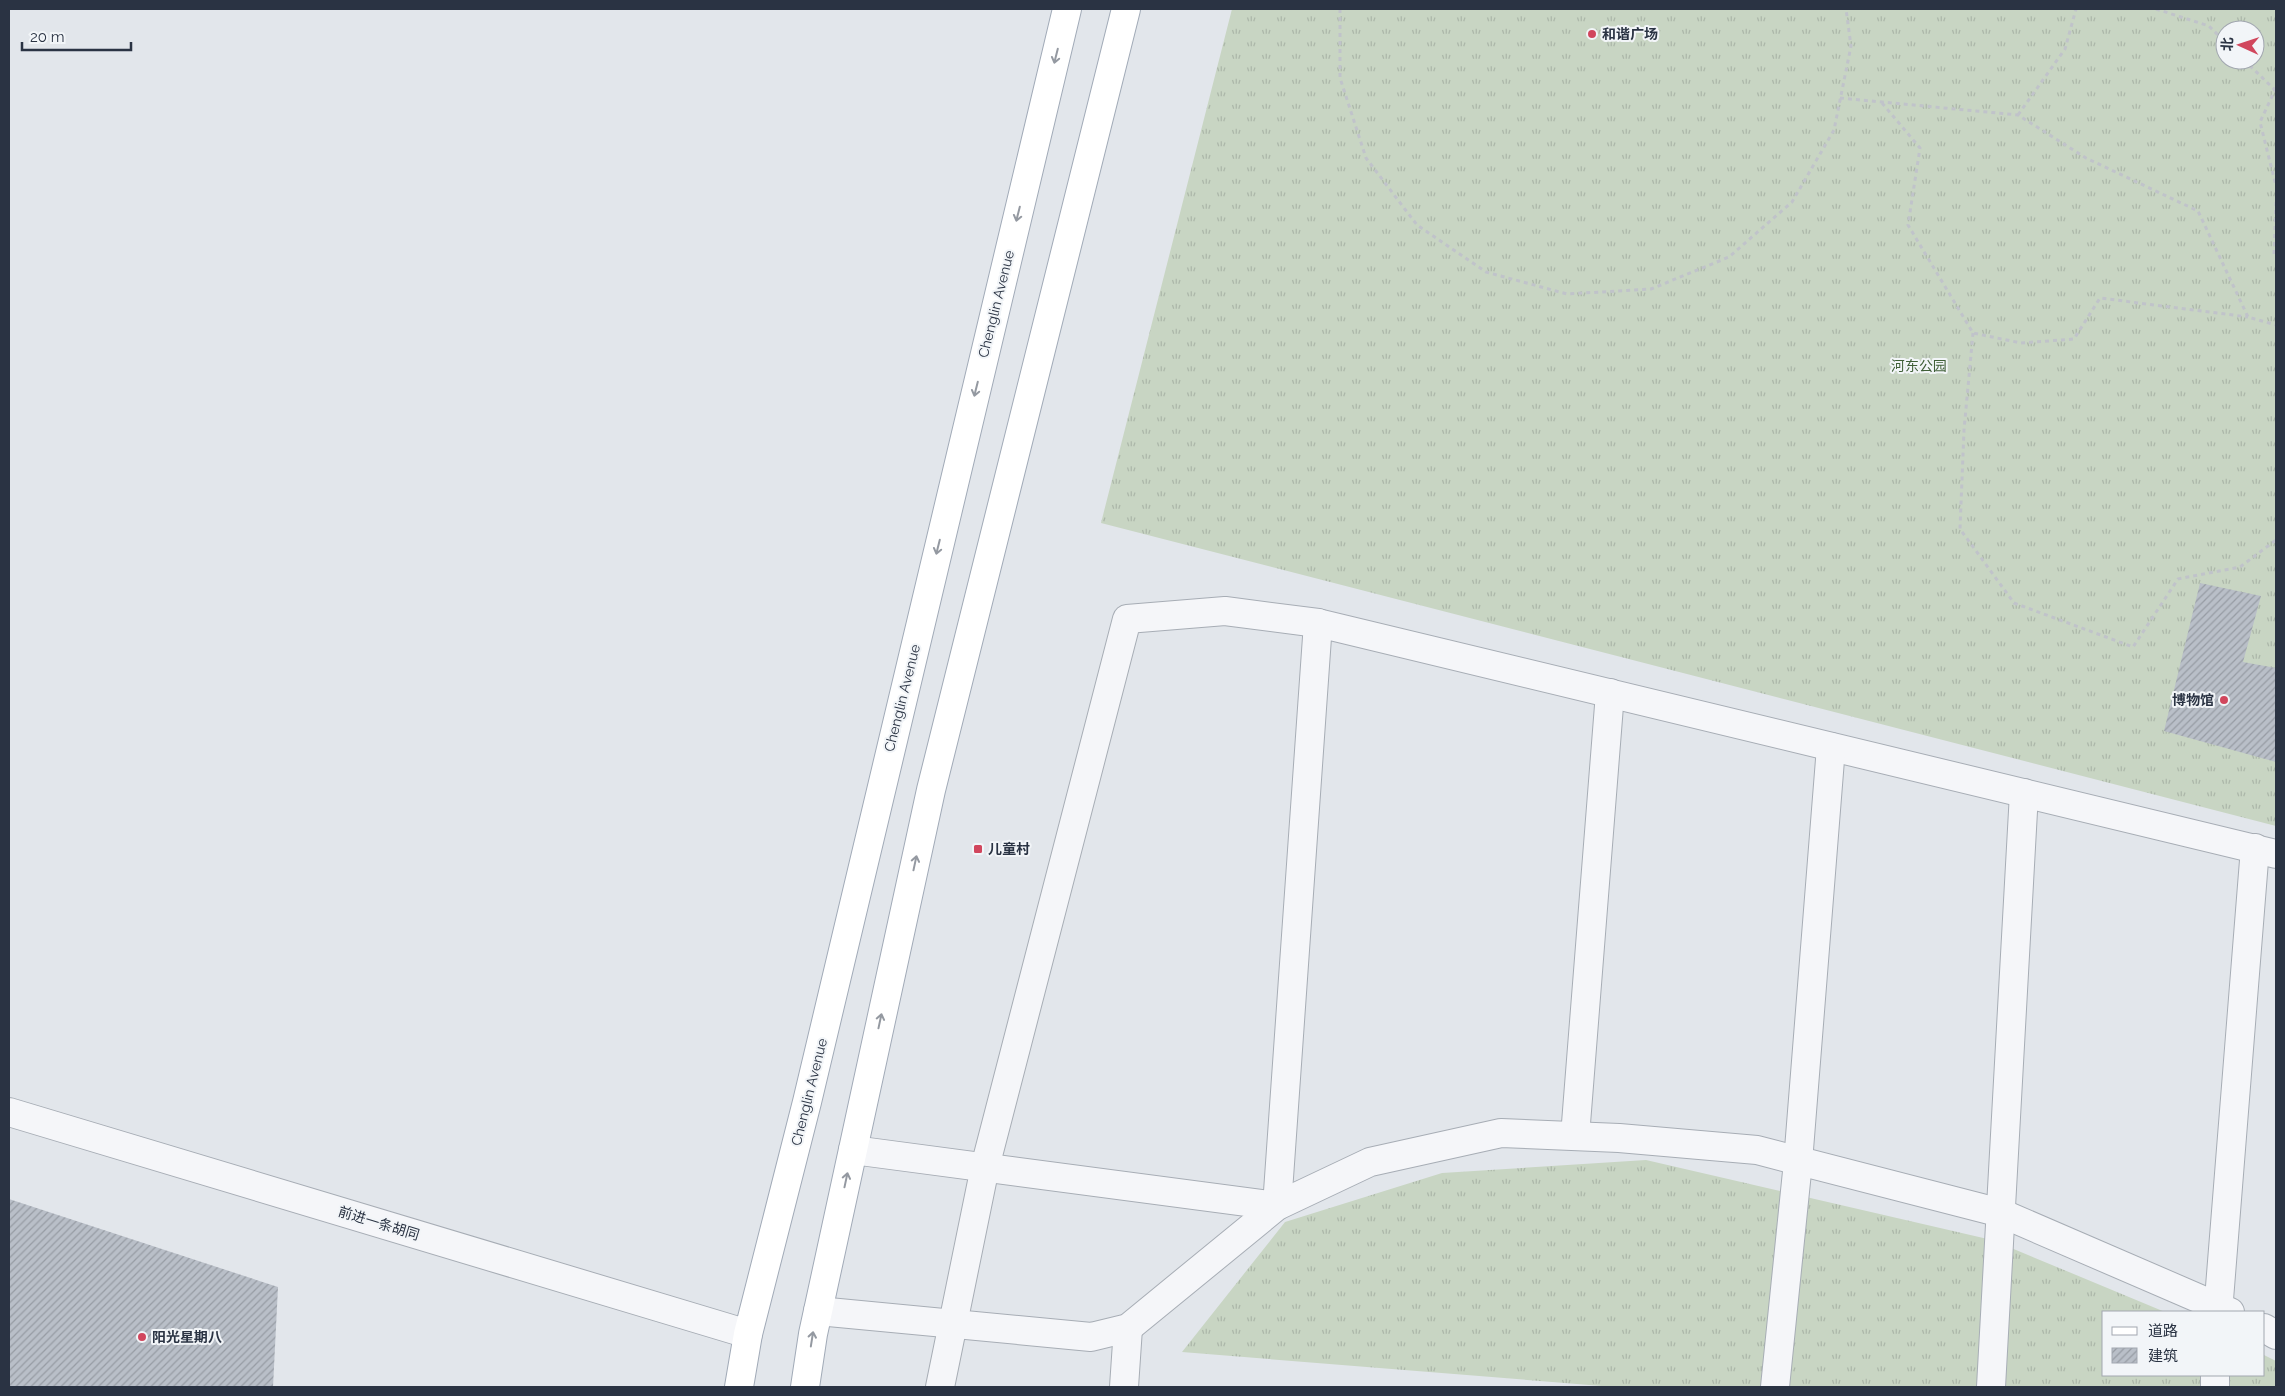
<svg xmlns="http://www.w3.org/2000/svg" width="2285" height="1396" font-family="Raleway,'Noto Sans SC',sans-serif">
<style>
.grass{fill:url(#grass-tufts);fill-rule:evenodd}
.building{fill:url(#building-hatch)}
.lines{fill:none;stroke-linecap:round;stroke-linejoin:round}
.minor-casing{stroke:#a7adb5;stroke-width:30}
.primary-casing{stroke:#a1aab7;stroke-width:30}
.path{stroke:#c0c3ca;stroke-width:3;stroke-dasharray:4 4;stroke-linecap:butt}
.minor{stroke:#f5f6f9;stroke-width:28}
.primary{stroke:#fff;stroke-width:28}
.oneway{stroke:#9499a1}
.poi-dot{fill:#d1465d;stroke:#f2f5f8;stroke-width:2}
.labels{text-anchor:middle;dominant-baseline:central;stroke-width:4;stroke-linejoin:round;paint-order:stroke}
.poi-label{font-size:14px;font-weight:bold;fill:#2a3343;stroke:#f2f5f8;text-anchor:start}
.street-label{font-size:14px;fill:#2a3343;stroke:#f2f5f8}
.park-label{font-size:14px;fill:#3f5f37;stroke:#f2f5f8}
</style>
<defs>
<pattern id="grass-tufts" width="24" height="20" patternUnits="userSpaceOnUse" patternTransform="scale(1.25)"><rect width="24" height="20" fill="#c8d5c3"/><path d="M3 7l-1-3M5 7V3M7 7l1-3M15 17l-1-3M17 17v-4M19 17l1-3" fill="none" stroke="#acb7a9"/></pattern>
<pattern id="building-hatch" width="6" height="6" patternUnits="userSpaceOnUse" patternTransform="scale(1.25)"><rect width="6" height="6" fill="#b9bfc8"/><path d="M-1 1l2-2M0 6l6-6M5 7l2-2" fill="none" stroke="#979ca4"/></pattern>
</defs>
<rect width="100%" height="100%" fill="#e2e6eb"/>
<!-- grass -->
<g class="grass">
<path d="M1232 9H2276V826L1101 523ZM2225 30H2255V60H2225Z"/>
<polygon points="1646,1160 1992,1240 2165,1312 2104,1312 2104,1375 2264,1375 2264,1355 2276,1361 2276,1387 1614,1387 1182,1352 1285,1222 1442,1173"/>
</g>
<!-- building -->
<g class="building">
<polygon points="2200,583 2261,596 2243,662 2276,668 2276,762 2164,731"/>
<polygon points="9,1199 278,1287 273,1387 9,1387"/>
</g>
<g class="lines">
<!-- minor casing -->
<g class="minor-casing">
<g id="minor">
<polyline points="9,1112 748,1334"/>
<polyline points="1575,1136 1610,693"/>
<polyline points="853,1150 1277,1206 1318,623 2276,854"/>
<polyline points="818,1311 1091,1337 1128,1328 1277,1206 1370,1162 1501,1133 1619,1138 1757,1150 2001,1213 2230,1312"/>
<polyline points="2218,1312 2255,848"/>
<polyline points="2264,1328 2276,1335"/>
<polyline points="940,1387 985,1167 1127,619 1225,611 1318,623"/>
<polyline points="1124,1387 1128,1328"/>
<polyline points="1775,1387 1798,1162 1831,747"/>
<polyline points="1991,1387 2024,793"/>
<polyline points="2215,1387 2215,1375"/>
</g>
</g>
<!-- primary casing -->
<g class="primary-casing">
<g id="primary">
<polyline points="739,1387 748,1334 807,1102 1067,9"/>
<polyline points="805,1387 813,1334 931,790 1126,9"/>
</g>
</g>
<!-- path -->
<g class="path">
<polyline points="1340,9 1340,78 1366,158 1417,225 1486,272 1567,294 1651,289 1729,257 1792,202 1834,130 1851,46 1846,9"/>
<polyline points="2156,9 2209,26 2225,42"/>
<polyline points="2244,60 2275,90"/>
<polyline points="2276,88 2260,122 2276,186"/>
<polyline points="1840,98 2018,115 2086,158 2198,211 2248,317 2276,325"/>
<polyline points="1882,103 1920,148 1908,225 1973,333 2021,343 2074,339 2100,298 2248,317"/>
<polyline points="2018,115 2065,49 2076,9"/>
<polyline points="2276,202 2274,256 2276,256"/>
<polyline points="1973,333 1964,430 1960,529 2014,603 2133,647 2178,579 2240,567 2276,540"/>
</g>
<!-- minor -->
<use href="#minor" class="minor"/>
<!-- primary -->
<use href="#primary" class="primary"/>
</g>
<!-- one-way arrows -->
<defs><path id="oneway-shaft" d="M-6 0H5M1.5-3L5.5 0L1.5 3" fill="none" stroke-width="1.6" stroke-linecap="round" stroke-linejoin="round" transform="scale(1.25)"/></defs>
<g class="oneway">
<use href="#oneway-shaft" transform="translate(1056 56) rotate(104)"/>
<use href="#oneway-shaft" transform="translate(1018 214) rotate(104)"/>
<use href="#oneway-shaft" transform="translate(976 389) rotate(104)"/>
<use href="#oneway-shaft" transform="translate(938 547) rotate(104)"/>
<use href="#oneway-shaft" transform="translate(915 863) rotate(-78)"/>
<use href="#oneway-shaft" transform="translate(880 1021) rotate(-78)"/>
<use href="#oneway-shaft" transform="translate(846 1180) rotate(-78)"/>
<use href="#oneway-shaft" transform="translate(812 1339) rotate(-81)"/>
</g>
<!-- markers -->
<g class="poi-dot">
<circle cx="1592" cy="34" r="5"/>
<circle cx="2224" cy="700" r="5"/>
<rect x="973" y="844" width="10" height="10" rx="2.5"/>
<circle cx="142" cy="1337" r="5"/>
</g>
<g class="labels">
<!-- poi labels -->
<g class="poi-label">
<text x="1602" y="34">和谐广场</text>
<text x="2214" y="700" text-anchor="end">博物馆</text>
<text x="988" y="849">儿童村</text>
<text x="152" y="1337">阳光星期八</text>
</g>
<!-- street labels -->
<g class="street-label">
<text transform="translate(996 304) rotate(-76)">Chenglin Avenue</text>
<text transform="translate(902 698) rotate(-76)">Chenglin Avenue</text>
<text transform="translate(809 1092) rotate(-76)">Chenglin Avenue</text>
<text transform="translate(379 1223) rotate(17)">前进一条胡同</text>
</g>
<!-- park labels -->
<g class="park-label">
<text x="1919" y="366">河东公园</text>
</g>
</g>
<!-- border -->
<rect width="2285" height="1396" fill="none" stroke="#2a3343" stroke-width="20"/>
<!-- legend -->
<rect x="2102" y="1311" width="162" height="65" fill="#f2f5f8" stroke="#a2a7b0"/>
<rect x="2112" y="1327" width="25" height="8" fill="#ffffff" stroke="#a2a7b0"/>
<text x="2148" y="1336" font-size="15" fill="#2a3343">道路</text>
<rect x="2112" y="1348" width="25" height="15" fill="url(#building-hatch)" stroke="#a2a7b0"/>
<text x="2148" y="1361" font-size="15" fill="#2a3343">建筑</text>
<!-- north arrow -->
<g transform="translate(2240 45) rotate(273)"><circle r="24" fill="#f2f5f8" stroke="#a2a7b0"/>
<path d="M0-4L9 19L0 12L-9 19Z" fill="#d1465d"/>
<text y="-8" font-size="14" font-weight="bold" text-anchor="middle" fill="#2a3343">北</text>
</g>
<!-- scale -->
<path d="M22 42v8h109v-8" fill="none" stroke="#2a3343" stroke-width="2.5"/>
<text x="30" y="42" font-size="15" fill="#2a3343" stroke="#f2f5f8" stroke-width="4" paint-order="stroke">20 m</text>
</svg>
